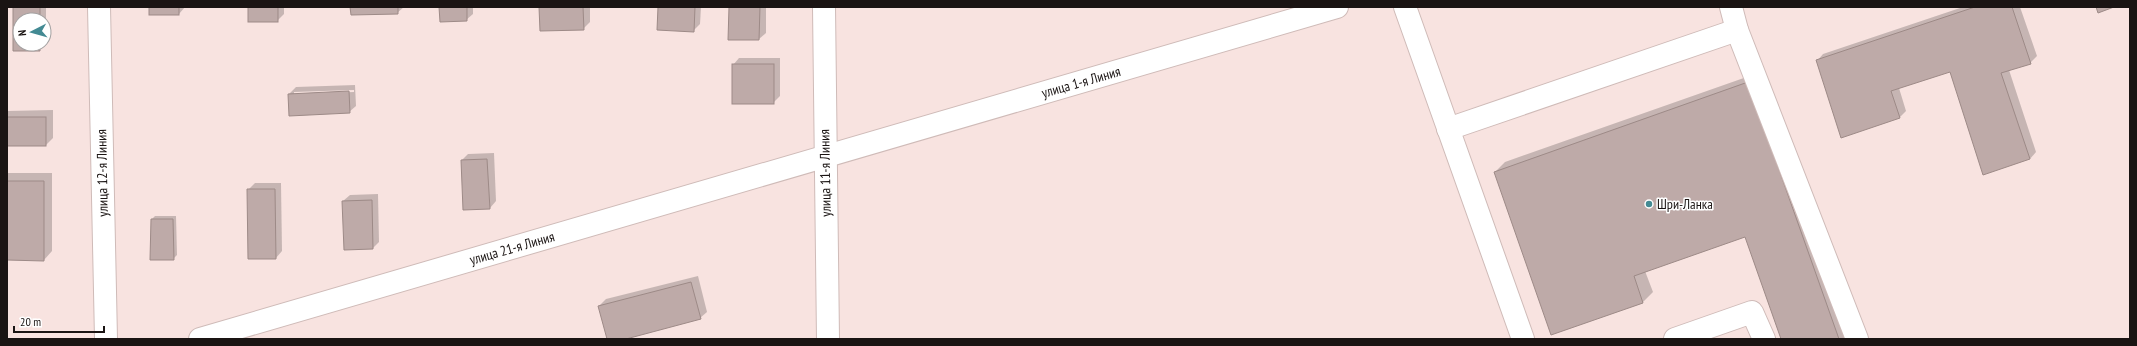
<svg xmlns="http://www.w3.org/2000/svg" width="2137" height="346" font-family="'PT Sans Narrow',sans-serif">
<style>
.shadow{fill:#0003;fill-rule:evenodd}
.building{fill:#beaaa8;stroke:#9d8a87}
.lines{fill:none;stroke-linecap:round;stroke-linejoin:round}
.minor-casing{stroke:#cfbbb8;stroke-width:24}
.major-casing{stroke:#cfbbb8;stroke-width:24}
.minor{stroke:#fff;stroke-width:22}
.major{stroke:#fff;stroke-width:22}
.poi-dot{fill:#438a93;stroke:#fff;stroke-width:1.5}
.labels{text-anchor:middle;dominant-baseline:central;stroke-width:3;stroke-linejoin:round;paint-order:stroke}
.street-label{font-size:14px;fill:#1a1413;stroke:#fff}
.poi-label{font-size:14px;fill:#1a1413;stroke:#fff;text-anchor:start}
</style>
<rect width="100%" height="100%" fill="#f8e3e0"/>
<!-- shadow -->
<g class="shadow">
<path d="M14 7H46V43L39 50H14ZM20 20H44V44H20Z"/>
<polygon points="150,7 185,7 179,14"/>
<polygon points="249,7 284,7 284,14 277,21"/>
<polygon points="351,7 404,7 397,13"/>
<polygon points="440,7 473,7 473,14 466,20"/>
<polygon points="540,7 590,7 590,22 583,29"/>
<polygon points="659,7 701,7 700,24 693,31"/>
<polygon points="730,7 766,7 766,33 759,39 729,39"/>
<polygon points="1963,7 2020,7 2037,56 2030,63 2009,70 2036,152 2030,159 1950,71 1899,88 1906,111 1900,117 1817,61 1823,54"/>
<polygon points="739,58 780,58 780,96 773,103 733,65"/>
<polygon points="1758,73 1846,339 1782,339 1746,236 1645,271 1653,292 1643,302 1552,334 1495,172 1505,162"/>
<path d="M355 85 356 106 349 112 289 94 296 87ZM354 90V92L294 94V92Z"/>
<polygon points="53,110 53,138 46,145 7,145 7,111"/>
<polygon points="494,153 496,201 490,208 462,160 468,154"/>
<polygon points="7,173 52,173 52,251 44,260 7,259"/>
<polygon points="255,183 281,183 282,251 276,258 248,190"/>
<polygon points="378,194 379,242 373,248 343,201 350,195"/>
<polygon points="155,216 176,216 177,255 173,259 152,219"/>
<polygon points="698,276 707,312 700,318 622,339 608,339 599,306 606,299"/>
</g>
<!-- building -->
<g class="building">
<polygon points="13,7 40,7 40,20 20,20 20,44 40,44 40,51 13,51"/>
<rect x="149" y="7" width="30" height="8"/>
<rect x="248" y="7" width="30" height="15"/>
<polygon points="350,7 398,7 398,14 351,15"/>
<polygon points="439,7 467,7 467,21 440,22"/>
<polygon points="539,7 583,7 584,30 540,31"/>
<polygon points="658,7 695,7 694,32 657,30"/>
<polygon points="729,7 760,7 759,40 728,40"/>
<polygon points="1975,7 2012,7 2031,64 2001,73 2030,159 1983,175 1950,72 1891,91 1900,118 1841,138 1816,60"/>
<polygon points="2096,7 2114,7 2098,13"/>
<rect x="732" y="64" width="42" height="40"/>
<polygon points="1748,82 1839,339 1781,339 1745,237 1634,276 1643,303 1551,335 1494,172"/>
<polygon points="349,91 350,113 289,116 288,94"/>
<rect x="7" y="117" width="39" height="29"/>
<polygon points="487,159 490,209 463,210 461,160"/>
<polygon points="7,181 44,181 44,261 7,260"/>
<polygon points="247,189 275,189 276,259 248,259"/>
<polygon points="372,200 373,249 344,250 342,201"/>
<polygon points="151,219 173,219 174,260 150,260"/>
<polygon points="691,282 701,319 626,339 607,339 598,306"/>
</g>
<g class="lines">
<!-- minor casing -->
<g class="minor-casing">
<g id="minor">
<polyline points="99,7 106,339"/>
<polyline points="824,7 828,339"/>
<polyline points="1405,7 1523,339"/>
<polyline points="1731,7 1737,30 1857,339"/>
<polyline points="1448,129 1737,30"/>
<polyline points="1675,339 1752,312 1764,339"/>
</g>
</g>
<!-- major casing -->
<g class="major-casing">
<polyline id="major" points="200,339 1337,7"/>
</g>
<!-- minor -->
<use href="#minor" class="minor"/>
<!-- major -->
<use href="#major" class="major"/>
</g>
<!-- markers -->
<circle class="poi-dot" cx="1649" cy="204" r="4"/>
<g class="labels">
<!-- street labels -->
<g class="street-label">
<text transform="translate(1081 82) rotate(-16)">улица 1-я Линия</text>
<text transform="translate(102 173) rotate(-91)">улица 12-я Линия</text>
<text transform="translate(825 173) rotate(-91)">улица 11-я Линия</text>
<text transform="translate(512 248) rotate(-16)">улица 21-я Линия</text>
</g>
<!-- poi labels -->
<g class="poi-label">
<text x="1657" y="204">Шри-Ланка</text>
</g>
</g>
<!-- border -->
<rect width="2137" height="346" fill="none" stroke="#1a1413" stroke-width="16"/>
<!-- north arrow -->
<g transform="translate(32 32) rotate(264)"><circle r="19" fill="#ffffff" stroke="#a3a1a1"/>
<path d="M0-3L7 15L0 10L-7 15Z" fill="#438a93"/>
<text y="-6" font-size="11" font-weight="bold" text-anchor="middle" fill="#1a1413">N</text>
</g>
<!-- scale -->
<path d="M14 326v6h90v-6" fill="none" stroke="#1a1413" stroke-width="2"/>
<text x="20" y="326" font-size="12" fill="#1a1413" stroke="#ffffff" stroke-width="3" paint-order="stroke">20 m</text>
</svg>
